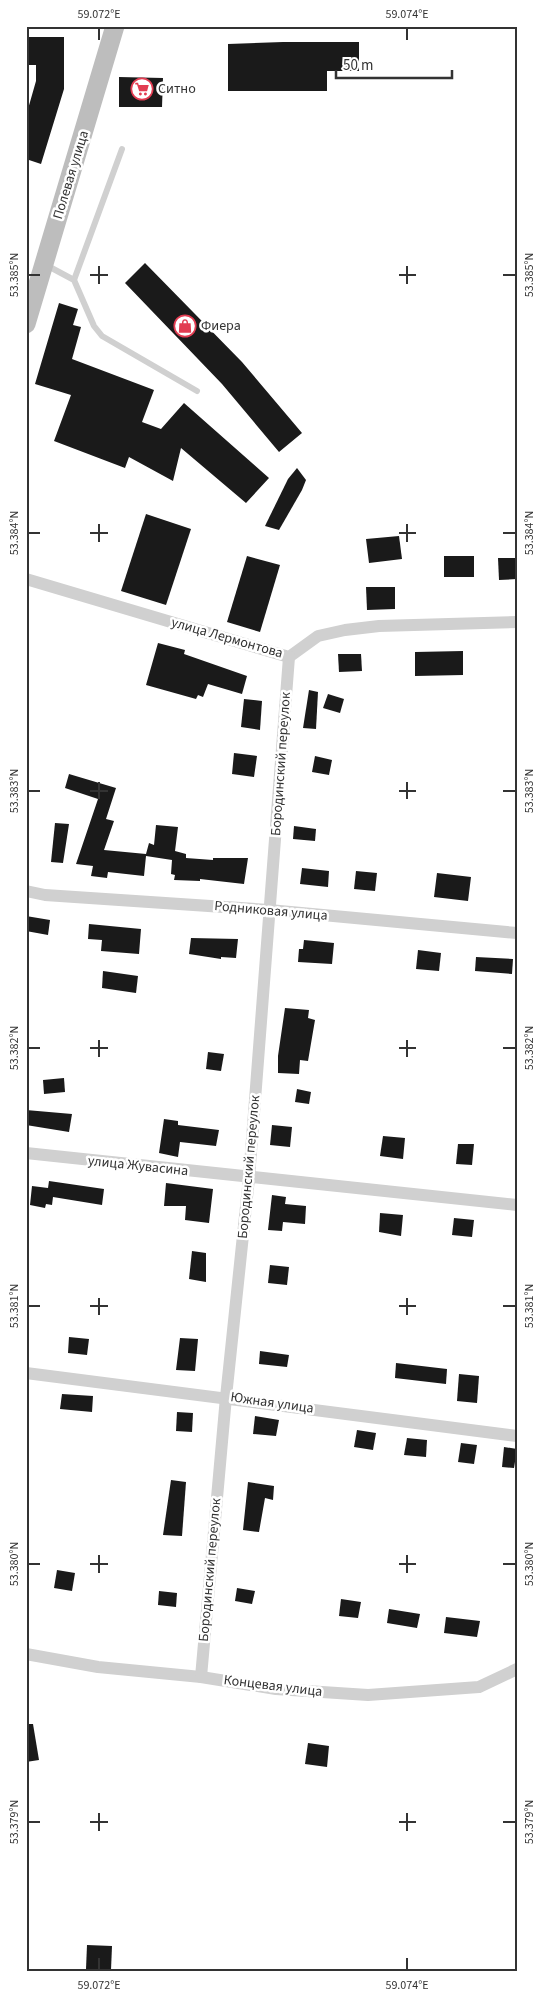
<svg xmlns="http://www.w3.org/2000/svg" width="543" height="1998" font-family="'Source Sans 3',sans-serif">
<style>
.building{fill:#1a1a1a}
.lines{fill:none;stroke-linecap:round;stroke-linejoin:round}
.lane{stroke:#d0d0d0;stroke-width:6}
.street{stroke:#d0d0d0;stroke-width:12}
.secondary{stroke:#bdbdbd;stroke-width:19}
.ticks{fill:none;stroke:#333;stroke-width:2}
.labels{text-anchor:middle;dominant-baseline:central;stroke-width:5;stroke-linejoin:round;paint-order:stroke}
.poi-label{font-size:14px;fill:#333;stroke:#fff;text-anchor:start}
.street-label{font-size:14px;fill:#333;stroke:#fff}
.neatline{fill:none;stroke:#333;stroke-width:2}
.ticks-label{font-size:12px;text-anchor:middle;fill:#333}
</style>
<rect width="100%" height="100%" fill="#fff"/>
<!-- building -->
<g class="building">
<polygon points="26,37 64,37 64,89 41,164 26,159 26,116 36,81 36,65 26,65"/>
<polygon points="283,42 359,42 359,71 327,71 327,91 228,91 228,44"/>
<polygon points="119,77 163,78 162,107 119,107"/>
<polygon points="145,263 242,362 302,433 279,452 222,384 125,283"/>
<polygon points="59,303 78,309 73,325 81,327 72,359 154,390 142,422 161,429 184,403 269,478 246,503 181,448 173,481 129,457 125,468 54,441 71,395 35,384"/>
<polygon points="297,468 306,480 302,490 279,530 265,526 288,479"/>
<polygon points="146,514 191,529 166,605 121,591"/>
<polygon points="399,536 402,559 369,563 366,539"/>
<polygon points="247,556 280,565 260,632 227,622"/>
<rect x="444" y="556" width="30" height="21"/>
<polygon points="498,558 517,558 517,579 499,580"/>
<polygon points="366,587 395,587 395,609 367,610"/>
<polygon points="158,643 185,650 184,654 247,676 242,694 208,684 203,697 198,695 196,699 146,685"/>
<polygon points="463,651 463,675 415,676 415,652"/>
<polygon points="338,654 361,654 362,671 339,672"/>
<polygon points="309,690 318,692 316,729 303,728"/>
<polygon points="328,694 344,699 340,713 323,708"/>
<polygon points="244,699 262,701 260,730 241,727"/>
<polygon points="234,753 257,756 254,777 232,774"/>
<polygon points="315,756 332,760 329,775 312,772"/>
<polygon points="69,774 116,788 106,819 114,821 104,850 146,854 149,843 154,845 156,825 178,827 175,851 186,854 186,858 213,860 213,858 248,858 244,884 200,879 200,881 174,880 175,875 171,874 172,860 146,856 144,876 108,872 107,878 91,876 93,866 76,864 98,799 65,788"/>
<polygon points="55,823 69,824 63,863 51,862"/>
<polygon points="294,826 316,829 315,841 293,839"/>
<polygon points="302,868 329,871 328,887 300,884"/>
<polygon points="356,871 377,873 375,891 354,889"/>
<polygon points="437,873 471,877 468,901 434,897"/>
<polygon points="26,916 50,920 48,935 26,931"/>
<polygon points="89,924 141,929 139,954 101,951 102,940 88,939"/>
<polygon points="191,938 238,939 236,958 221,957 221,959 189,954"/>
<polygon points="304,940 334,943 332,964 298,962 299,949 303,949"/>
<polygon points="418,950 441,953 439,971 416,969"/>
<polygon points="476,957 513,959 512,974 475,971"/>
<polygon points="103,971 138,976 136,993 102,988"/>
<polygon points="285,1008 309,1010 308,1018 315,1020 308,1061 300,1060 299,1074 278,1073 278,1056"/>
<polygon points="208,1052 224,1054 221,1071 206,1069"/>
<polygon points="64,1078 65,1092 44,1094 43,1080"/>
<polygon points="297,1089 311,1092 309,1104 295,1102"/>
<polygon points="26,1110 72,1114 69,1132 26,1125"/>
<polygon points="164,1119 178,1121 178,1125 219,1130 216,1146 180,1142 178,1157 159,1153"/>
<polygon points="272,1125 292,1127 290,1147 270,1145"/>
<polygon points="383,1136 405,1138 403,1159 380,1156"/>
<polygon points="458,1144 474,1144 472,1165 456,1164"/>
<polygon points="49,1181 104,1189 102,1205 53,1197 52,1205 46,1204 45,1208 30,1205 32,1186 48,1188"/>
<polygon points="166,1183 213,1189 209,1223 185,1220 186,1206 164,1206"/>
<polygon points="272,1195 286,1197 285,1204 306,1206 305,1224 283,1222 282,1231 268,1230"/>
<polygon points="380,1213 403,1215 401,1236 379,1232"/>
<polygon points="454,1218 474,1220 472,1237 452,1235"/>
<polygon points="192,1251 206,1253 206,1282 189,1279"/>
<polygon points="270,1265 289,1267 287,1285 268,1283"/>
<polygon points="69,1337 89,1339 87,1355 68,1353"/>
<polygon points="180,1338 198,1339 195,1371 176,1370"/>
<polygon points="260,1351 289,1355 287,1367 259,1364"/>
<polygon points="396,1363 447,1369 446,1384 395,1378"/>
<polygon points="459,1374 479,1376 477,1403 457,1401"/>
<polygon points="62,1394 93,1396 92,1412 60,1409"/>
<polygon points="177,1412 193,1413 192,1432 176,1431"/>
<polygon points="255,1416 279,1420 276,1436 253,1434"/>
<polygon points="357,1430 376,1433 373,1450 354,1447"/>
<polygon points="407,1438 427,1440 426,1457 404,1455"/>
<polygon points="461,1443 477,1445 474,1464 458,1462"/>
<polygon points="504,1447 517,1449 514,1468 502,1467"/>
<polygon points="171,1480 186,1482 182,1536 163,1535"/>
<polygon points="248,1482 274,1486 273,1500 265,1498 259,1532 243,1530"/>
<polygon points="57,1570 75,1573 72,1591 54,1588"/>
<polygon points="237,1588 255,1591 252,1604 235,1601"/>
<polygon points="159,1591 177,1593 176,1607 158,1605"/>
<polygon points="341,1599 361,1602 358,1618 339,1616"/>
<polygon points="389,1609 420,1614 417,1628 387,1623"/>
<polygon points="446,1617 480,1621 477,1637 444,1633"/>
<polygon points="26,1724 33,1724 39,1760 26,1762"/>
<polygon points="308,1743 329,1746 327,1767 305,1764"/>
<polygon points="87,1945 112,1946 111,1970 86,1969"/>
</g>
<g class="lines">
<!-- lane -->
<g class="lane">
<polyline points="46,265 74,280 94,326 102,336 197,391"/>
<polyline points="74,280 122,149"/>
</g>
<!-- street -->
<g class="street">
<polyline points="26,579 289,657 318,636 345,630 379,626 517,622"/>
<polyline points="26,891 45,895 269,910 517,933"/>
<polyline points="26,1153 517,1205"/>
<polyline points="26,1373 517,1436"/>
<polyline points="26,1654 98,1667 201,1677 276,1689 368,1695 479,1687 517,1669"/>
<polyline points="201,1677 226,1397 249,1178 289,657"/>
</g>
<!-- secondary -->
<polyline class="secondary" points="26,324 115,26"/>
</g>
<!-- ticks -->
<path class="ticks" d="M99 28V40M407 28V40M99 266V284M407 266V284M28 275H40M90 275H108M399 275H416M503 275H516M99 524V542M407 524V542M28 533H40M90 533H108M399 533H416M503 533H516M99 782V799M407 782V799M28 791H40M90 791H108M399 791H416M503 791H516M99 1040V1057M407 1040V1057M28 1048H40M90 1048H108M399 1048H416M503 1048H516M99 1298V1315M407 1298V1315M28 1306H40M90 1306H108M399 1306H416M503 1306H516M99 1555V1573M407 1555V1573M28 1564H40M90 1564H108M399 1564H416M503 1564H516M99 1813V1831M407 1813V1831M28 1822H40M90 1822H108M399 1822H416M503 1822H516M99 1958V1970M407 1958V1970"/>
<!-- icons -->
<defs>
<g id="supermarket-ring" transform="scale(1.125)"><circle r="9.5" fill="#fff" stroke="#e23d52" stroke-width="1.5"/><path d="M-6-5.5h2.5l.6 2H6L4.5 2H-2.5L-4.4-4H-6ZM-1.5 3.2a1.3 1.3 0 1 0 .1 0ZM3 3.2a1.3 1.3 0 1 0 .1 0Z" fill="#e23d52"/></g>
<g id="shop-ring" transform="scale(1.125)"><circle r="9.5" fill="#fff" stroke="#e23d52" stroke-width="1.5"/><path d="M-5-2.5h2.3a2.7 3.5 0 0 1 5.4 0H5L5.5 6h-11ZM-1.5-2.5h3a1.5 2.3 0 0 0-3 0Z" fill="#e23d52"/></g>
</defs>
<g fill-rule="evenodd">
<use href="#supermarket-ring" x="142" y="89"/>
<use href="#shop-ring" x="185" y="326"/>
</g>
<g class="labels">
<!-- poi labels -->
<g class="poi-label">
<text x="158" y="89">Ситно</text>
<text x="201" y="326">Фиера</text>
</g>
<!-- street labels -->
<g class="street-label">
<text transform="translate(71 175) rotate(-73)">Полевая улица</text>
<text transform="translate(227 638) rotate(16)">улица Лермонтова</text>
<text transform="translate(281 764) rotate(-86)">Бородинский переулок</text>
<text transform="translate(271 911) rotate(5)">Родниковая улица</text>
<text transform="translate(138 1166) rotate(6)">улица Жувасина</text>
<text transform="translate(249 1167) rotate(-85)">Бородинский переулок</text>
<text transform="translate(272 1403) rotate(8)">Южная улица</text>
<text transform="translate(210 1570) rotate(-85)">Бородинский переулок</text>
<text transform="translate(273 1686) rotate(7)">Концевая улица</text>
</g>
</g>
<!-- border -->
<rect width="543" height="1998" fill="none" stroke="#ffffff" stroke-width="55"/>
<!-- scale -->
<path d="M336 70v8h116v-8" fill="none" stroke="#333333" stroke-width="2.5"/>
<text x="343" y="70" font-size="15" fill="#333333" stroke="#ffffff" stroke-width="4" paint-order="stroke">50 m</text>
<rect x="28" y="28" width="488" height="1942" class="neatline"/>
<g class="ticks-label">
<text x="99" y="18">59.072°E</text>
<text x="407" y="18">59.074°E</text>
<text transform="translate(14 275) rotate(-90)" y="4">53.385°N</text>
<text transform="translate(529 275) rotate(-90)" y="4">53.385°N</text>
<text transform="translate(14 533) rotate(-90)" y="4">53.384°N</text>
<text transform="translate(529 533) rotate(-90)" y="4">53.384°N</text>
<text transform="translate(14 791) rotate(-90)" y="4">53.383°N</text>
<text transform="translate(529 791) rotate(-90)" y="4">53.383°N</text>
<text transform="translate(14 1048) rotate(-90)" y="4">53.382°N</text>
<text transform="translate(529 1048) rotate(-90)" y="4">53.382°N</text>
<text transform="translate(14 1306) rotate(-90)" y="4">53.381°N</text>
<text transform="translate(529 1306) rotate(-90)" y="4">53.381°N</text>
<text transform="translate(14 1564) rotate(-90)" y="4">53.380°N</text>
<text transform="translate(529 1564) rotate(-90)" y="4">53.380°N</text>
<text transform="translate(14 1822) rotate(-90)" y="4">53.379°N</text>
<text transform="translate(529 1822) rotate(-90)" y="4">53.379°N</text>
<text x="99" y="1989">59.072°E</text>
<text x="407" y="1989">59.074°E</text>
</g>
</svg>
